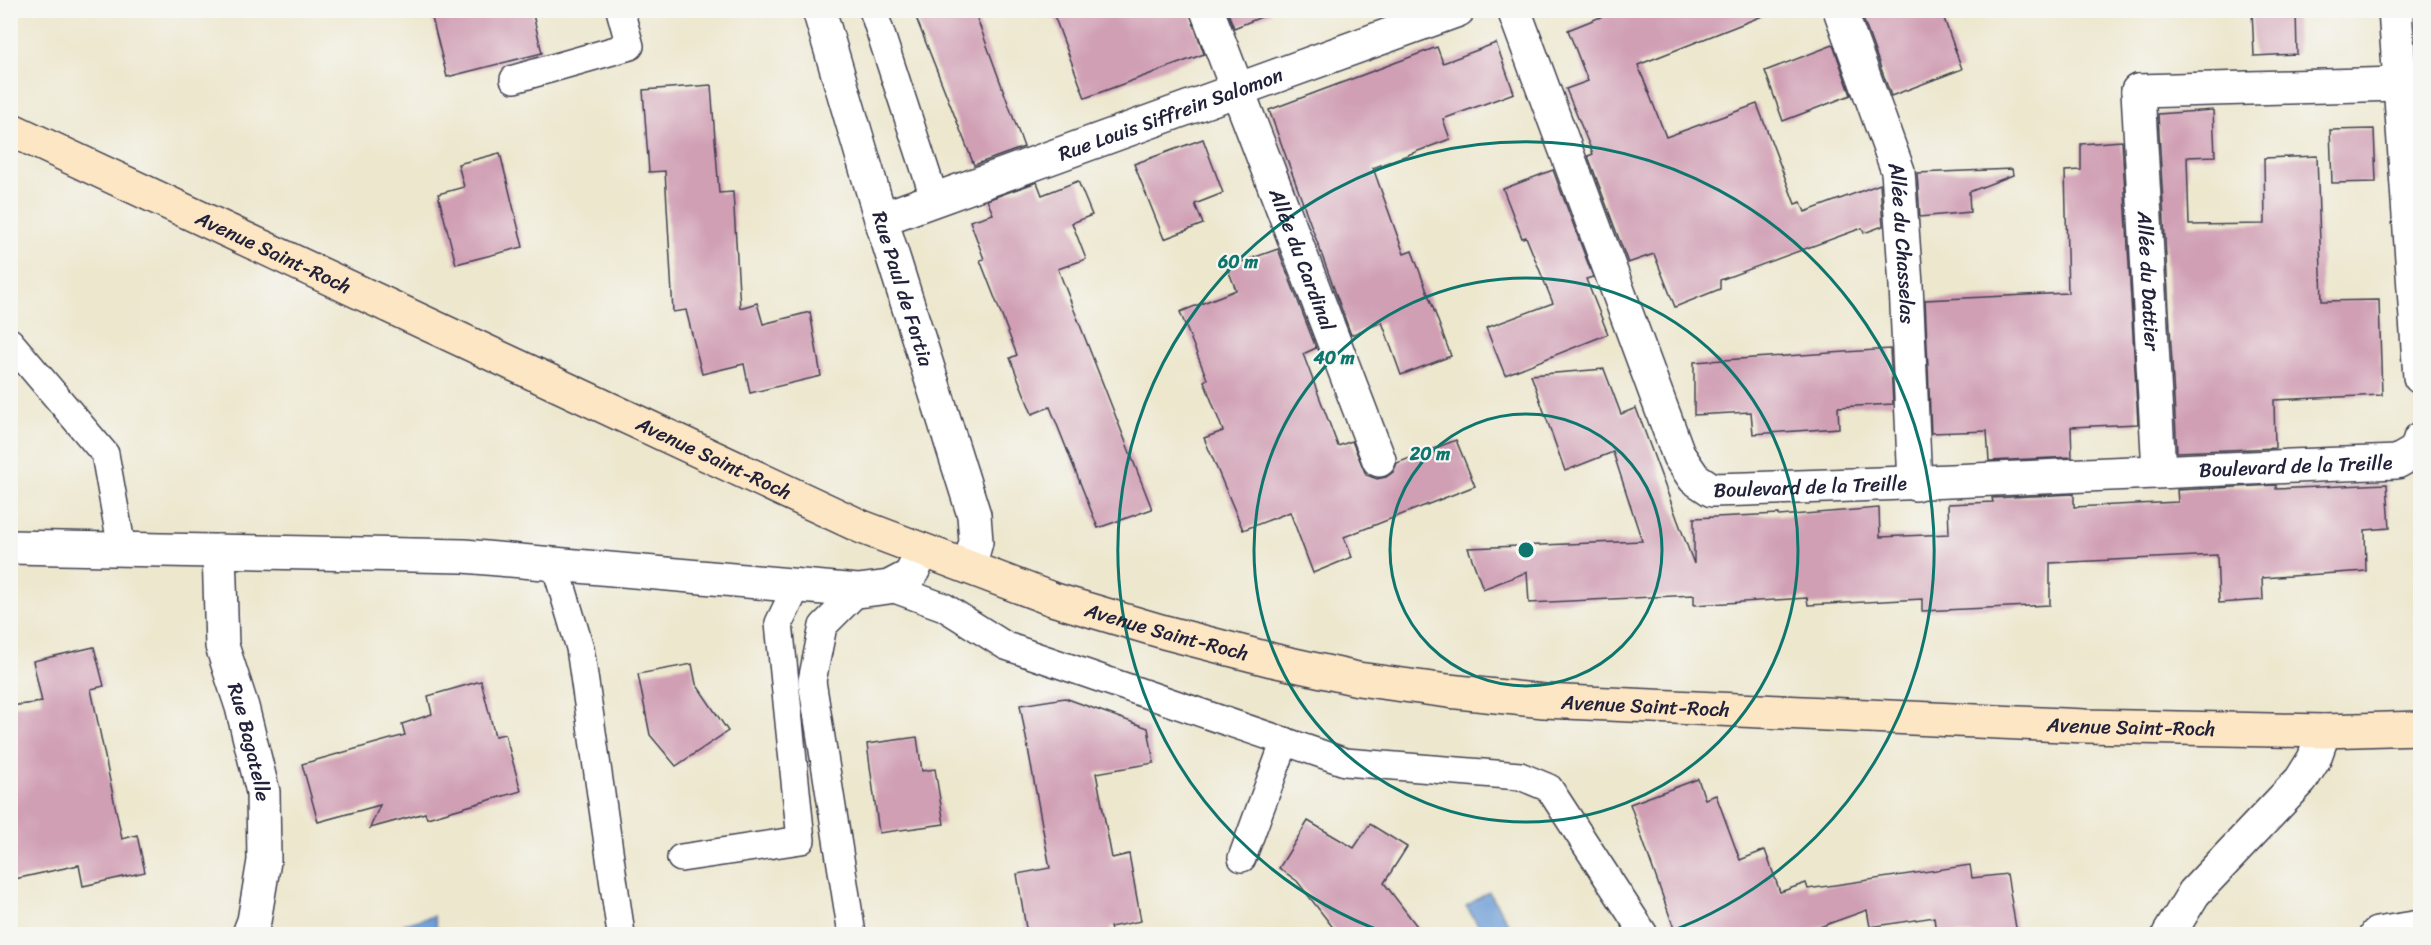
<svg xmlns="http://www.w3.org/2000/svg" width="2431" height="945" font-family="Sriracha,sans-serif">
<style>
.water{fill:#6d9dd6;stroke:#486088;stroke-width:1.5}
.building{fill:#d09fb4}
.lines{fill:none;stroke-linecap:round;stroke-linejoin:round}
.service-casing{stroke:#404051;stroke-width:30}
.pedestrian-casing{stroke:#404051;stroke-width:36}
.minor-casing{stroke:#404051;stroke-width:36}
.secondary-casing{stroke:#404051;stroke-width:36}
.service{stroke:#fff;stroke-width:27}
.pedestrian{stroke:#fff;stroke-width:33}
.minor{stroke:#fff;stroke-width:33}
.secondary{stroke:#fce6c4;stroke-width:33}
.ring{fill:none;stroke:#0f766e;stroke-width:3}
.labels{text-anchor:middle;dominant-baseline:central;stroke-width:4.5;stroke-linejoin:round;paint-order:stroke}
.street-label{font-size:20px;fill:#22223b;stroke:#f6f6f2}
.centre{fill:#0f766e;stroke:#f6f6f2;stroke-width:3}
.ring-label{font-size:18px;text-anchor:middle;font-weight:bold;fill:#0f766e;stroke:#f6f6f2;stroke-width:4.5;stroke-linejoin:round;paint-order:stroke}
</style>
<rect width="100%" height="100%" fill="#f6f6f2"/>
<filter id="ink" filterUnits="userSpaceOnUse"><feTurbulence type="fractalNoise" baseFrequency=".0167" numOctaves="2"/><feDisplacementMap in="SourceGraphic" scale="12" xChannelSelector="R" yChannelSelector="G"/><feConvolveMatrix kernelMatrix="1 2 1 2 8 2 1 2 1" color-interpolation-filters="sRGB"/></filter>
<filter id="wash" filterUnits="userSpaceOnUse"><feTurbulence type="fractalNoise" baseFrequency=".008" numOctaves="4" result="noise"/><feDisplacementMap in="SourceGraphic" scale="24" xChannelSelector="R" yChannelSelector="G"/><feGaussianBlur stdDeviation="1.35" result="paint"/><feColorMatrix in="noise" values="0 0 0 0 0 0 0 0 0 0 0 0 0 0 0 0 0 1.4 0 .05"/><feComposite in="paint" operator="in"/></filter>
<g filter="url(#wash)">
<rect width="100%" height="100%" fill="#ede7ce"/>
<!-- water -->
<g class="water">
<polygon points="1489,892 1515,934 1484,934 1466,906"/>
<polygon points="434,916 439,934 407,934 404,924"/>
</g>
<g id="blocks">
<!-- building -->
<g class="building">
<polygon points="430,10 532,10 542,53 447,77"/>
<polygon points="913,10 974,10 1024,147 974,165"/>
<polygon points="1052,10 1189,10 1204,54 1085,98"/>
<polygon points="1227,10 1270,10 1271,13 1234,28"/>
<polygon points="1618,10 1769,10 1770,13 1638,65 1666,137 1757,104 1795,204 1801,202 1805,212 1880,184 1883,226 1864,233 1862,228 1720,280 1720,289 1675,307 1654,254 1628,263 1588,156 1593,154 1566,89 1588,81 1568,30"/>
<polygon points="1860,10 1941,10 1962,69 1891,96"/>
<polygon points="2252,10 2296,10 2297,54 2254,56"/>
<polygon points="1496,43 1514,93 1443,119 1450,139 1373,168 1404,254 1412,251 1451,356 1401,375 1382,322 1351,335 1269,110 1437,47 1443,63"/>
<polygon points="1833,45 1851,95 1783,121 1765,71"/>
<polygon points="711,85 719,193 733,192 740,308 757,303 763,324 810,312 821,376 750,393 744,364 702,374 686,310 673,312 665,171 649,172 643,90"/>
<polygon points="2213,110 2215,156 2187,157 2189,225 2265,224 2264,158 2317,156 2322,301 2379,300 2382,395 2274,400 2275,448 2177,452 2158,114"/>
<polygon points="2374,129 2376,182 2332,183 2330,130"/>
<polygon points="1203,139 1223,193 1195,204 1203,224 1164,239 1134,164"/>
<polygon points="2122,141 2138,424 2071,427 2072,457 1989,461 1987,431 1931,433 1925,300 2068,293 2065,171 2081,170 2081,144"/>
<polygon points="500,153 523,247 456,264 438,194 464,187 458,164"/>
<polygon points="2012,169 2013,175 1969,192 1970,212 1920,217 1917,173"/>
<polygon points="1553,170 1593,277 1586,279 1608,334 1505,375 1486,328 1553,303 1526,237 1522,238 1503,189"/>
<polygon points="1078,181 1092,215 1072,223 1086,259 1058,269 1152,509 1098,528 1050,407 1032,414 1010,358 1017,355 980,260 984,259 970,221 993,214 987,200 1037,182 1042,195"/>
<polygon points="1278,249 1316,348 1303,354 1338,446 1352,441 1366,475 1377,479 1386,477 1393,472 1397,463 1456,440 1475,486 1344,537 1352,557 1313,573 1290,512 1243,530 1204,438 1223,431 1204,381 1207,379 1180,312 1236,290 1227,267"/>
<polygon points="1890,349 1893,404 1838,407 1839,428 1753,434 1751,412 1694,415 1694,362"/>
<polygon points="1604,369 1621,414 1636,408 1694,564 1694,518 1779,514 1779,516 1879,508 1880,537 1949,534 1948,504 1993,502 1992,498 2074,494 2074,507 2178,502 2177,490 2276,485 2276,489 2387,484 2390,528 2365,530 2366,571 2262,578 2263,600 2219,603 2217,555 2050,563 2050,605 1922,611 1922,599 1808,605 1807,598 1694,605 1694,595 1529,603 1527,572 1483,589 1468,548 1642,541 1613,452 1565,471 1531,375"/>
<polygon points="94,647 104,686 91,689 122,839 137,835 145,872 83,886 79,865 10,880 10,706 42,702 33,661"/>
<polygon points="692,664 696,684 728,731 676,766 650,735 638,674"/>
<polygon points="481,681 495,736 505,734 521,791 427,818 425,813 370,828 380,805 318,822 302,764 405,735 402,724 432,714 428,696"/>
<polygon points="1065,698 1148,728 1154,763 1096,773 1112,858 1129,854 1141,921 1110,927 1112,934 1027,934 1017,874 1050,868 1020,705"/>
<polygon points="917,737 922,771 935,769 944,824 879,833 867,744"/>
<polygon points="1698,779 1705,799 1716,795 1740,860 1765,850 1780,892 1806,883 1808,889 1970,865 1972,878 2007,874 2017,934 1936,934 1934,917 1870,927 1867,910 1800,934 1676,934 1630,804"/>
<polygon points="1308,821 1354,848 1370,824 1407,847 1384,883 1423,934 1338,934 1297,881 1279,868"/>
</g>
</g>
</g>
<g filter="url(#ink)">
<use href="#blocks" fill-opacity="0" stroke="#404051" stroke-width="1.5"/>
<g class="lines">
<!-- service casing -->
<g class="service-casing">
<g id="service">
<polyline points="873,10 935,200"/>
<polyline points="514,79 630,46 620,10"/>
<polyline points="10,342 105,454 122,549"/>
<polyline points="555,564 580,648 621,934"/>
<polyline points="889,587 944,607 1006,646 1345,762 1520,776 1549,788 1644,934"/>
<polyline points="681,858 801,840 779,623 797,586"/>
<polyline points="1242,858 1285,741"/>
<polyline points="852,934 812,681 823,626 858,591"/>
</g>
</g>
<!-- pedestrian casing -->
<g class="pedestrian-casing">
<polyline id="pedestrian" points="2138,91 2399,84"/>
</g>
<!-- minor casing -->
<g class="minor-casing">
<g id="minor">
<path id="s1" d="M819 10 881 219 974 515 976 542 969 567"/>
<path id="s2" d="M1207 10 1379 460"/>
<path id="s3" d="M1514 10 1679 456 1694 478 1712 490C1941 483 2168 470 2397 462L2416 451 2420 439"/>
<path id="s4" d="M1840 10 1898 171 1906 285 1915 484"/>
<polyline points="2395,10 2420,377"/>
<path id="s5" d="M2138 91 2159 471"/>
<path id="s6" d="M881 219 1458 10"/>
<polyline points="10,547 464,556 858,591 889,587 910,576 923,551"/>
<path id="s7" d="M219 551 222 646 242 707 263 792 264 861 254 921 249 934"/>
<polyline points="2169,934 2194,893 2301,780 2314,759 2324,731"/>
<polyline points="2377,934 2420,927"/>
</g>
</g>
<!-- secondary casing -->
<g class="secondary-casing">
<g id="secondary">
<path id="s8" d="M10 129 862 527 1052 599 1164 632 1272 660 1358 679 1448 691 1544 701 2085 726 2324 731 2420 728"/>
</g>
</g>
<!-- service -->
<use href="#service" class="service"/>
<!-- pedestrian -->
<use href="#pedestrian" class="pedestrian"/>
<!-- minor -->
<use href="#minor" class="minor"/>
<!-- secondary -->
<use href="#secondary" class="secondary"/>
</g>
</g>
<!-- distance rings -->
<g class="ring">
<circle cx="1526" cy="550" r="136"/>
<circle cx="1526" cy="550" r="272"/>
<path d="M1386 933A408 408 0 1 1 1666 933"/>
</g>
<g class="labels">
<!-- street labels -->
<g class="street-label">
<text stroke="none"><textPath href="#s6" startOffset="308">Rue Louis Siffrein Salomon</textPath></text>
<text stroke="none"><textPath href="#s4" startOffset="243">Allée du Chasselas</textPath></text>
<text stroke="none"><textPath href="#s8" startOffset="291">Avenue Saint-Roch</textPath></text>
<text stroke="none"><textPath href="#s2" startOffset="267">Allée du Cardinal</textPath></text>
<text stroke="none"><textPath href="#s5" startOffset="190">Allée du Dattier</textPath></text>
<text stroke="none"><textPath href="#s1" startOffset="291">Rue Paul de Fortia</textPath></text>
<text stroke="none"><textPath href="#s8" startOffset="777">Avenue Saint-Roch</textPath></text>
<text stroke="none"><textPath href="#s3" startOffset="1108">Boulevard de la Treille</textPath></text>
<text stroke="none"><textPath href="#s3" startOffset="622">Boulevard de la Treille</textPath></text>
<text stroke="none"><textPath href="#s8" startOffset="1263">Avenue Saint-Roch</textPath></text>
<text stroke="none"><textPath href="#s8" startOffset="1749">Avenue Saint-Roch</textPath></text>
<text stroke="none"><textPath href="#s8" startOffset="2235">Avenue Saint-Roch</textPath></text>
<text stroke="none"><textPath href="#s7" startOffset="195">Rue Bagatelle</textPath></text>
</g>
</g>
<circle cx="1526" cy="550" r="9" class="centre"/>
<g class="ring-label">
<text x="1238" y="268">60 m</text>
<text x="1334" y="364">40 m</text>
<text x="1430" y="460">20 m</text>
</g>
<!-- margin -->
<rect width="2431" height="945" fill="none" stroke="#f6f6f2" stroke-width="36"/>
</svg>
